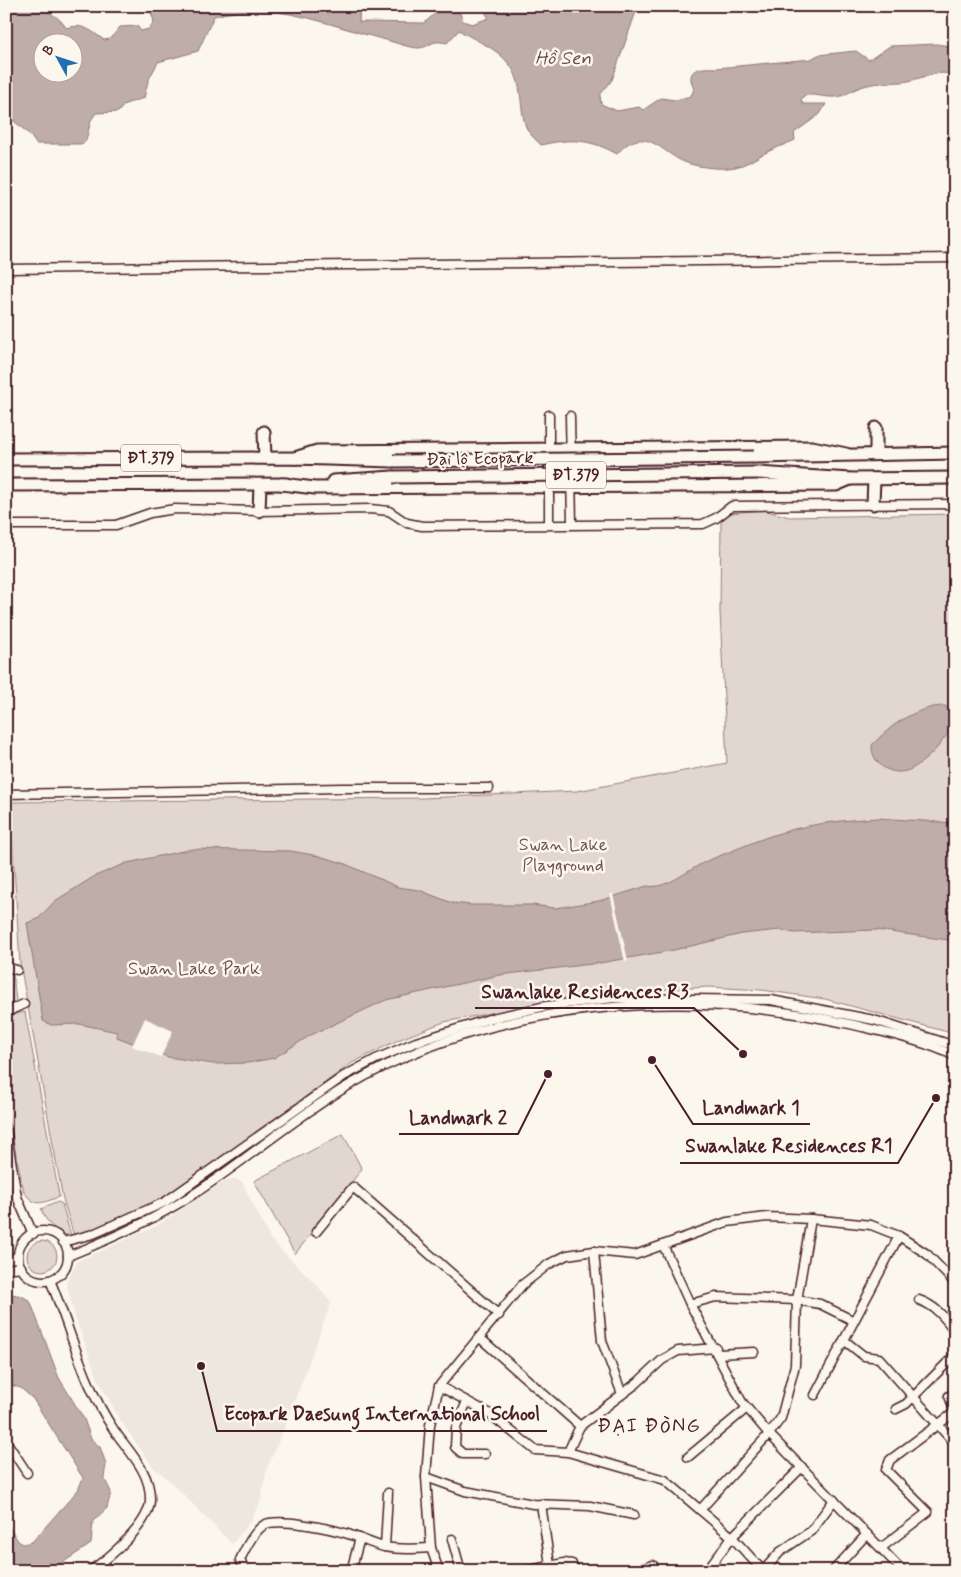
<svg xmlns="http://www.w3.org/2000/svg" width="961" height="1577" font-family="Mynerve,sans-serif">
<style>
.built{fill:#eee7de}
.green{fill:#e2d7d0;stroke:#967b7e}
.water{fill:#bfadaa;stroke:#907477;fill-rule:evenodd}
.pier{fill:#fbf7ec}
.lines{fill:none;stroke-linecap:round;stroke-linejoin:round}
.minor-casing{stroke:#4a1f2b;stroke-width:11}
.highway-casing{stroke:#4a1f2b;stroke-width:15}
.minor{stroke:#fbf7ec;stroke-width:8}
.highway{stroke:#fbf7ec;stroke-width:11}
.highway-bridge-casing{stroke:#4a1f2b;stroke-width:15;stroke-linecap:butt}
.highway-bridge{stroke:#fbf7ec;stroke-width:11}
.labels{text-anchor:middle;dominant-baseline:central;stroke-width:5;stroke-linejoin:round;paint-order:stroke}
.shield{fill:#fbf7ec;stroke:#7f6065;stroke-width:1}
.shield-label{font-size:16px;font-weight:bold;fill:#4a1f2b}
.street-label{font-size:18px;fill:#4a1f2b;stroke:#fbf7ec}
.park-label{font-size:18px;fill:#704d54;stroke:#fbf7ec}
.water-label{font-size:19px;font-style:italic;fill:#6d4a51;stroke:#fbf7ec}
.quarter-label{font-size:20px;letter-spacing:1px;fill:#4a1f2b;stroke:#fbf7ec}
.leader{fill:none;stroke:#4a1f2b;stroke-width:2}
.callout-dot{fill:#4a1f2b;stroke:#fbf7ec;stroke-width:2}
.callout-label{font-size:19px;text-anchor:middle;font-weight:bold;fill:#4a1f2b;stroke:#fbf7ec;stroke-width:5;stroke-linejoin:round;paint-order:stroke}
</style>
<rect width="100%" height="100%" fill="#fbf7ec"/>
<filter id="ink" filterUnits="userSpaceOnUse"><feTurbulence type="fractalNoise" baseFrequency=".02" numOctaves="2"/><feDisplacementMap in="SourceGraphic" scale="10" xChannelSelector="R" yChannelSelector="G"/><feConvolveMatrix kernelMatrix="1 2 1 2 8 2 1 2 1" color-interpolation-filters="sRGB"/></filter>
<g filter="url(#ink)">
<!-- built -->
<polygon class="built" points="234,1178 242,1182 271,1240 317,1285 331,1303 286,1424 267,1468 261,1500 250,1522 232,1544 170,1481 153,1467 120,1420 98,1379 76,1320 66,1282 78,1261 156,1226 220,1184"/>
<!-- green -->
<g class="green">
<polygon points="763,510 789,517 955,514 955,1034 825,999 762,990 709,987 621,992 565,999 444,1022 398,1040 352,1063 170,1196 90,1232 74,1236 63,1199 20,963 10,802 424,798 577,791 727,763 720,611 721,522 730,513"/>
<polygon points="6,971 13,974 16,1001 6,1009"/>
<path d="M25 1012 59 1195V1197C41 1203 36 1208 24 1192L6 1108V1021L14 1014Z"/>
<polygon points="343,1134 362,1169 295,1254 254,1181"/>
<path d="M58 1202 62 1204 71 1236C57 1233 46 1223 41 1209Z"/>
<circle cx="42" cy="1256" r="15"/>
</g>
<!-- water -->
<g class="water">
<path d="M6 6C28 6 55 8 66 28 83 23 90 30 104 40L110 39 120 27 137 26 141 31 149 29 154 21 151 13 154 6H360L359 22 424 23 437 12 460 13 463 21 472 24 489 18 486 14 487 6H496L503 11 521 6H638L612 80 600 95 601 104 617 111 639 107 643 110 661 98 675 100 691 96 694 89C684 68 700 67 717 68L811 59 818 55 856 51 869 60 890 46 937 44 955 47V75C935 69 921 80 902 82 888 83 875 82 861 87 853 89 844 97 836 97 826 98 816 94 805 95L801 99 803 104H826L820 114 794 133 795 140C784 145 773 149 763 154 751 161 742 167 728 168 717 169 701 167 690 164 663 157 646 120 617 154 590 139 571 138 541 145 535 139 527 132 525 124 519 104 523 81 509 64 496 47 477 42 459 30L447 43C429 39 432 47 419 48 408 48 392 41 382 39 324 24 275 0 214 16L198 51 158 62 148 81 144 98 125 104 118 112 96 113 91 120 86 141 82 144H36L30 135 6 114 10 104 9 93 6 90ZM42 42H72V72H42Z"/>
<path d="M945 706 955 713V730C943 735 943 743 934 751 929 757 920 764 913 768 895 779 871 766 872 745 891 725 917 706 945 706Z"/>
<path d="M878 818 955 823V941L876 930 794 933 780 930 742 934 674 950 600 963 500 975 386 1000 311 1035 274 1058 248 1063 213 1064 168 1057 117 1037V1032L79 1024 51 1025 43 1021 27 923 38 919 55 901 95 876 127 863 192 849 291 851 319 856 343 863 398 887 419 890 452 903 472 905H532L555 908 599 901 647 886C667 890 690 868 709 860 733 851 756 840 780 833 812 823 846 820 878 818Z"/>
<path d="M6 1293C16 1295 25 1295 31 1303L59 1378 84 1419 91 1439 100 1447 106 1464 104 1478 111 1492 107 1508 93 1521 91 1544 50 1571H6V1521L18 1541 23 1544 32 1542 78 1490 83 1478 33 1399 21 1388 6 1384Z"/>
</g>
<!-- pier -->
<g class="pier">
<polygon points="610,894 613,894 628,961 625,962"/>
<polygon points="145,1018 173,1031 161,1057 132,1046"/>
</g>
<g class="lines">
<!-- minor casing -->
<g class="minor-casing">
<g id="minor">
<polyline points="6,269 955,258"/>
<polyline points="570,416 572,524"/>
<polyline points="549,524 549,415"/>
<polyline points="6,525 116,525 150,513 175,509 259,511 370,509 389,511 407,523 422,526 703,524 716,518 732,506 955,504"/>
<polyline points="6,794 342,788 489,788"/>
<polyline points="6,967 17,970"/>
<polyline points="6,1014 13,1009 24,1004"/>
<polyline points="6,1129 17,1197 33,1234"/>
<circle cx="43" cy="1256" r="25"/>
<polyline points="316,1232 353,1187 499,1315"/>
<polyline points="63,1242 93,1234 165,1202 344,1076 376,1059 416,1042 492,1018 546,1006 614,998 771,1000 874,1020 955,1046"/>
<polyline points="663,1245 690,1304 742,1402 769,1434 903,1571"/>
<polyline points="594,1251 602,1341 622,1394"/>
<path d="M68 1256C108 1240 152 1221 189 1197 243 1163 291 1120 346 1087 494 999 689 987 854 1025 887 1033 924 1041 955 1056"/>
<polyline points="6,1260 18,1257"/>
<polyline points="6,1269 21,1267"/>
<path d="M50 1280C71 1330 83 1384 114 1430 129 1452 151 1472 150 1500 150 1524 109 1558 90 1571"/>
<path d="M919 1300C936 1306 944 1317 955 1331"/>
<polyline points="690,1304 716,1297 797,1300 820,1304 854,1321"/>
<polyline points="480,1338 580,1426"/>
<polyline points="844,1340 864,1356 879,1358 955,1444"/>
<polyline points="718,1354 754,1352"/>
<polyline points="439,1386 487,1412 535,1450 568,1452 665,1480 732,1537 763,1571"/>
<polyline points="955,1393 949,1396 955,1412"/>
<polyline points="815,1395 899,1236"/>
<polyline points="467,1401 456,1428 455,1447 463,1454 485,1454"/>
<polyline points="896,1409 906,1404 955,1355"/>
<polyline points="6,1441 27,1473"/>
<polyline points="568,1452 580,1426 637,1383 662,1360 678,1351 716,1348"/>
<polyline points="688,1457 747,1408"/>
<polyline points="426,1477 465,1491 533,1504 590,1506 634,1515"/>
<polyline points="541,1504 550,1565"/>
<polyline points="700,1510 769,1434 781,1418 795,1365 797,1300 811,1219"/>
<polyline points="452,1539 461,1571"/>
<polyline points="385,1547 388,1493"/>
<polyline points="881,1548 928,1512 886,1470 890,1460 955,1412"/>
<path d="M245 1571 240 1560C245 1549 254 1531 264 1525 277 1517 332 1529 348 1534 360 1538 372 1544 384 1547 400 1550 415 1549 431 1548"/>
<polyline points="351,1571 360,1538"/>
<polyline points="439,1571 431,1548 426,1477 430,1425 439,1386 522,1285 549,1264 567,1255 594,1251 635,1255 727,1222 767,1217 811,1219 871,1225 899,1236 927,1254 955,1283"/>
<polyline points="525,1571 564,1563 572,1564 575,1571"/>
<polyline points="637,1571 653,1565"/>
<polyline points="706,1571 732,1537 802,1467"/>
<polyline points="763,1571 780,1552 811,1531 834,1500"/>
<polyline points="833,1571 867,1534"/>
</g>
</g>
<!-- highway casing -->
<g class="highway-casing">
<g id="highway">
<polyline points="264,432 265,458"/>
<polyline points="876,454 876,428"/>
<polyline points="754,457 955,453"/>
<polyline points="295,458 317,451 812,447 846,454"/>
<polyline points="6,459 295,458 393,461"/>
<polyline points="758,473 850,479 955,478"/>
<polyline points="333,481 393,477"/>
<polyline points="282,484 315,488 836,485 850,479"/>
<polyline points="6,485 287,484"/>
<polyline points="873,504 874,479"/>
<polyline points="259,511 260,485"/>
</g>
</g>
<!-- minor -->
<use href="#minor" class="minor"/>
<!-- highway -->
<use href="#highway" class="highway"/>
<!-- highway-bridge casing -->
<g class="highway-bridge-casing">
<g id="highway-bridge">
<polyline points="393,461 754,457"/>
<polyline points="393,477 758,473"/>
</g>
</g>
<!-- highway-bridge -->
<use href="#highway-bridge" class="highway-bridge"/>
</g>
</g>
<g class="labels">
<!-- shield labels -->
<g class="shield">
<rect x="121" y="444.5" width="60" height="27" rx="4"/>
<rect x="546" y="461.5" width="60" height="27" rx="4"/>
</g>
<g class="shield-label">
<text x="151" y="458">ĐT.379</text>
<text x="576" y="475">ĐT.379</text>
</g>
<!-- street labels -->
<g class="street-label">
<text transform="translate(480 459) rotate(-1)">Đại lộ Ecopark</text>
</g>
<!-- park labels -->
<g class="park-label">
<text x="563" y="845">Swan Lake<tspan x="563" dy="21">Playground</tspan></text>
<text x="194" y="969">Swan Lake Park</text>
</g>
<!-- water labels -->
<g class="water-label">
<text x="563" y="58">Hồ Sen</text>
</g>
<!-- quarter labels -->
<g class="quarter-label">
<text x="649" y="1426">ĐẠI ĐÒNG</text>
</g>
</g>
<!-- callouts -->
<path class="leader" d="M743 1054L694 1008H475M652 1060L693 1124H810M548 1074L518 1134H399M936 1098L898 1163H680M201 1366L217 1431H547"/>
<g class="callout-dot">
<circle cx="743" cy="1054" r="5"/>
<circle cx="652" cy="1060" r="5"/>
<circle cx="548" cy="1074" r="5"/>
<circle cx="936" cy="1098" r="5"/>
<circle cx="201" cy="1366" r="5"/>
</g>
<g class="callout-label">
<text x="585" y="998">Swanlake Residences R3</text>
<text x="751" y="1114">Landmark 1</text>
<text x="458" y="1124">Landmark 2</text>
<text x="789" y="1152">Swanlake Residences R1</text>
<text x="382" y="1420">Ecopark Daesung International School</text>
</g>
<!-- margin -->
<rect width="961" height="1577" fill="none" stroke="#fbf7ec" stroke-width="25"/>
<rect x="12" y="12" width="936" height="1552" fill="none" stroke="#4a1f2b" stroke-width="2" filter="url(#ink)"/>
<!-- north arrow -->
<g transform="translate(58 58) rotate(310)"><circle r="24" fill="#fbf7ec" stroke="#b4a19f"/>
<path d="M0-4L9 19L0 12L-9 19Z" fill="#1f6fb2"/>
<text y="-8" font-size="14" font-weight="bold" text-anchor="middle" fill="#4a1f2b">B</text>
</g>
</svg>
